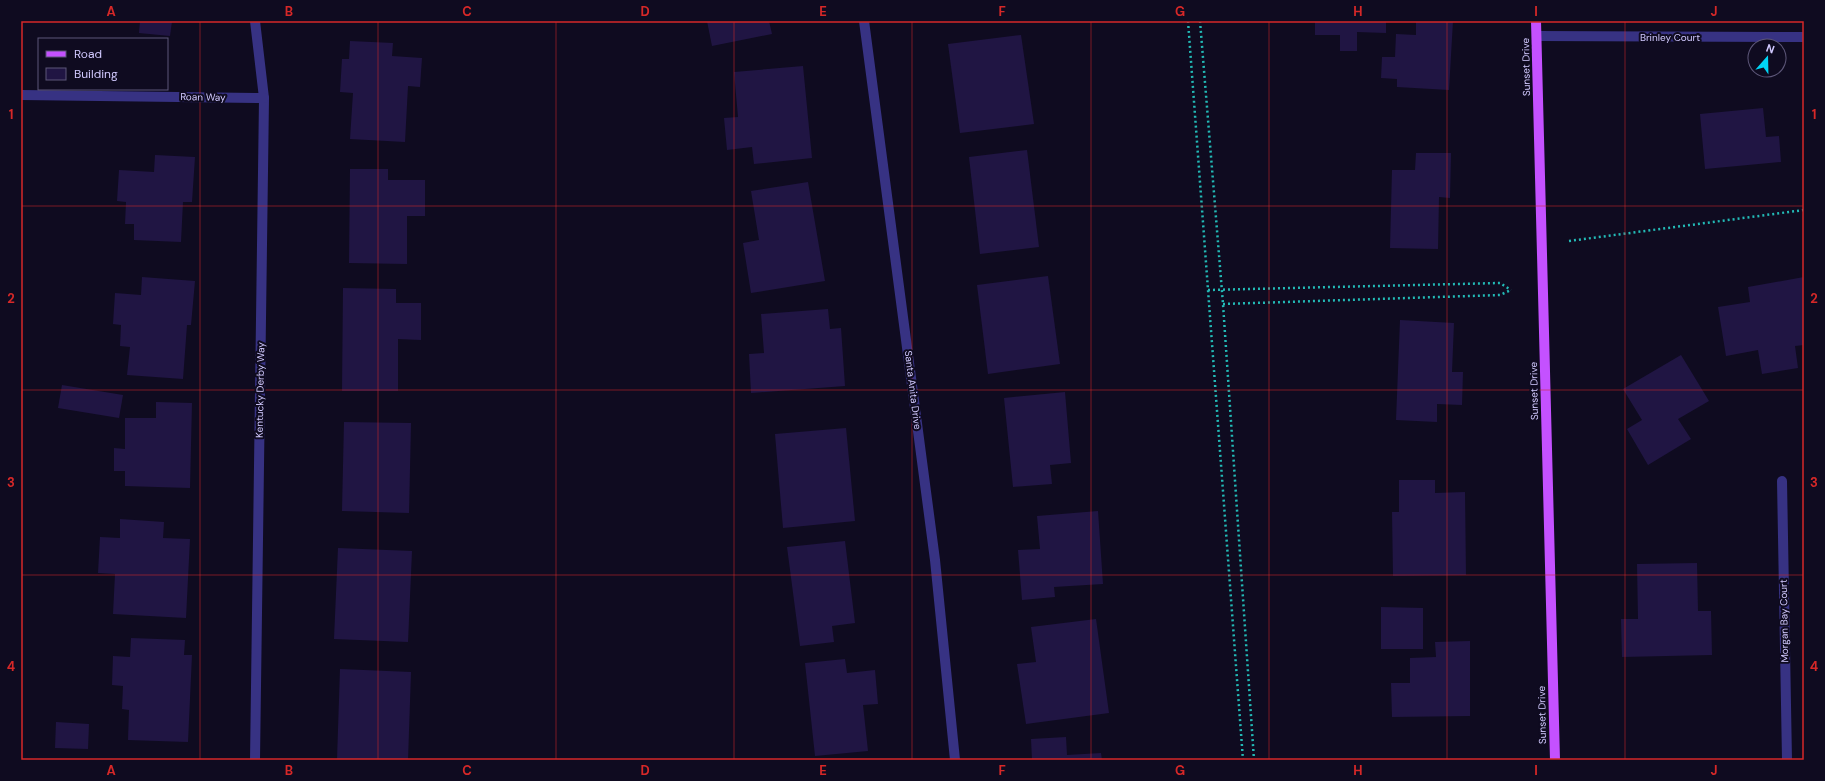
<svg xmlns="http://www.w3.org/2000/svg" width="1825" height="781" font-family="'DM Sans',sans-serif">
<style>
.building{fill:#201543}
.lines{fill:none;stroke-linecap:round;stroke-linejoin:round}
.path{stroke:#23bab6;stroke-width:2.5;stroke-dasharray:2 3;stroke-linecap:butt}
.minor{stroke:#373283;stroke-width:10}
.major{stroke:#c451ff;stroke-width:10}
.grid{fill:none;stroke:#d62828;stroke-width:1;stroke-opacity:0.55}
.labels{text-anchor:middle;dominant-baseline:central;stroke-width:4;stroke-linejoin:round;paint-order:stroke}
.street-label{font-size:10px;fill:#d2caff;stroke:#0f0b20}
.neatline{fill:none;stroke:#d62828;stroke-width:1.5}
.grid-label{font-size:13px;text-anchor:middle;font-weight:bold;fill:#d62828}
</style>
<rect width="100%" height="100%" fill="#0f0b20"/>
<!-- building -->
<g class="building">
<polygon points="140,21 172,21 170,36 139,33"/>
<polygon points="707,21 769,21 772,34 712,46"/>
<polygon points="1315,21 1386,21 1386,33 1357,32 1357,51 1340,51 1340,35 1315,35"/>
<polygon points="1416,21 1453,21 1449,90 1397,87 1397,79 1381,78 1382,57 1395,57 1396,34 1416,35"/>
<polygon points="1021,35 1034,124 960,133 948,44"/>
<polygon points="350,41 393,43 392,56 422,58 420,87 408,86 405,142 350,139 353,93 340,92 342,59 349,59"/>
<polygon points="803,66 812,158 754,164 752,147 727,150 724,118 738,117 734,72"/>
<polygon points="1763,108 1766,137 1779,136 1781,162 1705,169 1700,114"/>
<polygon points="1027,150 1039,247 980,254 969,157"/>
<polygon points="1416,153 1451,153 1450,198 1439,197 1438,249 1390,248 1392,170 1415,170"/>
<polygon points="155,155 195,157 192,202 183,202 181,242 134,240 134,224 125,224 126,202 117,201 119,170 154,172"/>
<polygon points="350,169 388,169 388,180 425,180 425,216 407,216 407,264 349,263"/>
<polygon points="808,182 825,281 751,293 743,243 759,240 751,191"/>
<polygon points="1048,276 1060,364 988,374 977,285"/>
<polygon points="142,277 195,281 191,325 187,325 183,379 127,375 130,347 120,346 121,325 113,324 115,293 141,295"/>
<polygon points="1804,277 1804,345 1795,346 1798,368 1762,374 1758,350 1726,356 1718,307 1750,302 1748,287"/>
<polygon points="343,288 396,289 396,303 421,303 421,340 398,339 398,391 342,391"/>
<polygon points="828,309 830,329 841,328 845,386 751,393 749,354 764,353 761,314"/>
<polygon points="1400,320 1454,323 1452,372 1463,372 1462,405 1437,404 1437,422 1396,420"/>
<polygon points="1681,355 1709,401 1678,419 1691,439 1648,465 1627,429 1642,420 1623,389"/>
<polygon points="62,385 123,395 119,418 58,408"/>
<polygon points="1065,392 1071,463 1050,465 1052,484 1013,487 1004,398"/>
<polygon points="156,402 192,403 190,488 125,486 125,471 114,471 114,448 125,449 125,418 156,418"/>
<polygon points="344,422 411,423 409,513 342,511"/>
<polygon points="846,428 855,521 783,528 775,434"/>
<polygon points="1399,480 1435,480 1435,493 1465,492 1466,575 1393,576 1392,512 1399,512"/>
<polygon points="1098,511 1103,584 1054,587 1055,597 1022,600 1018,550 1040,549 1037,516"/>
<polygon points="120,519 164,522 163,538 190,539 186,618 113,614 115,574 98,573 100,537 120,538"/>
<polygon points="845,541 855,623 832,626 834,642 800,646 787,547"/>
<polygon points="338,548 412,551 408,642 334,639"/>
<polygon points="1697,563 1698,611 1711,611 1712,655 1622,657 1621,619 1638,619 1637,564"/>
<polygon points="1381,607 1423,608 1423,649 1381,649"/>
<polygon points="1096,619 1109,713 1026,724 1017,664 1036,662 1031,627"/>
<polygon points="131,638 185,640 184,655 192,655 188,742 128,740 129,710 122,709 123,686 112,685 113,656 130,657"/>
<polygon points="1470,641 1470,716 1392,717 1391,683 1410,683 1410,658 1436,657 1435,642"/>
<polygon points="845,659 847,673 875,670 878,704 863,705 868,751 815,756 805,663"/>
<polygon points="340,669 411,672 408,760 337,760"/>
<polygon points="56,722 89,724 88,749 55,748"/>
<polygon points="1066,737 1067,755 1101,753 1102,760 1032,760 1031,739"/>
</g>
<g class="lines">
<!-- path -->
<g class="path">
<polyline points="1188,21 1243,760"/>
<polyline points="1200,21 1223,304 1254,760"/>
<polyline points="1569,241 1804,210"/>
<polyline points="1208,290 1500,283 1511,290"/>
<polyline points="1223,304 1500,295 1511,290"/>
</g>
<!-- minor -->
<g class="minor">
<polyline points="255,21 264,98 255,760"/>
<polyline points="864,21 935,560 955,760"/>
<polyline points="1537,36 1804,37"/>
<polyline points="21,95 264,98"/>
<polyline points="1782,481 1787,760"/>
</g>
<!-- major -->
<polyline class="major" points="1536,21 1555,760"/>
</g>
<!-- grid -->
<path class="grid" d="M200 21V760M378 21V760M556 21V760M734 21V760M912 21V760M1091 21V760M1269 21V760M1447 21V760M1625 21V760M21 206H1804M21 390H1804M21 575H1804"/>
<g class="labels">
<!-- street labels -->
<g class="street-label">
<text x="1670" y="37">Brinley Court</text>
<text transform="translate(1526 67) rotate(-91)">Sunset Drive</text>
<text transform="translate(203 97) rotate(1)">Roan Way</text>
<text transform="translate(260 390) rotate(-89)">Kentucky Derby Way</text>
<text transform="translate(913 390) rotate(83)">Santa Anita Drive</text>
<text transform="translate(1534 391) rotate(-91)">Sunset Drive</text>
<text transform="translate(1784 621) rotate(-91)">Morgan Bay Court</text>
<text transform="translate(1542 715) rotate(-91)">Sunset Drive</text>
</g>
</g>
<!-- border -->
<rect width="1825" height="781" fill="none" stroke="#0f0b20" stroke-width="44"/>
<!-- legend -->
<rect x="38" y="38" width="130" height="52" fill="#0f0b20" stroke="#5d5779"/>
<rect x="46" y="51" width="20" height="6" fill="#c451ff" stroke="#5d5779"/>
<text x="74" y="58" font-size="12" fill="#d2caff">Road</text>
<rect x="46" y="68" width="20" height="12" fill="#201543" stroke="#5d5779"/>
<text x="74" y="78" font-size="12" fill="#d2caff">Building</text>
<!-- north arrow -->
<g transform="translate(1767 58) rotate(20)"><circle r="19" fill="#0f0b20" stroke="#5d5779"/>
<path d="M0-3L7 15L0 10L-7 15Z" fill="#00d5f5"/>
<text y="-6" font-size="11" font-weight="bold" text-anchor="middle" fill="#d2caff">N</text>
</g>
<rect x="22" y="22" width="1781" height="737" class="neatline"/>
<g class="grid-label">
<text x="111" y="16">A</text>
<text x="289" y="16">B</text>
<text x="467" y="16">C</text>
<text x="645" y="16">D</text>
<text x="823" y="16">E</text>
<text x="1002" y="16">F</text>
<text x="1180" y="16">G</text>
<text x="1358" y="16">H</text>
<text x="1536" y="16">I</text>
<text x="1714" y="16">J</text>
<text x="11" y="119">1</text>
<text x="1814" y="119">1</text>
<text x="11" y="303">2</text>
<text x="1814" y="303">2</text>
<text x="11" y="487">3</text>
<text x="1814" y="487">3</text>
<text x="11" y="671">4</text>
<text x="1814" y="671">4</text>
<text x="111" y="775">A</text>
<text x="289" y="775">B</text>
<text x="467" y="775">C</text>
<text x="645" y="775">D</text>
<text x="823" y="775">E</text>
<text x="1002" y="775">F</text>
<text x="1180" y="775">G</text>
<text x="1358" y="775">H</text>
<text x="1536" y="775">I</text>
<text x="1714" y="775">J</text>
</g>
</svg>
